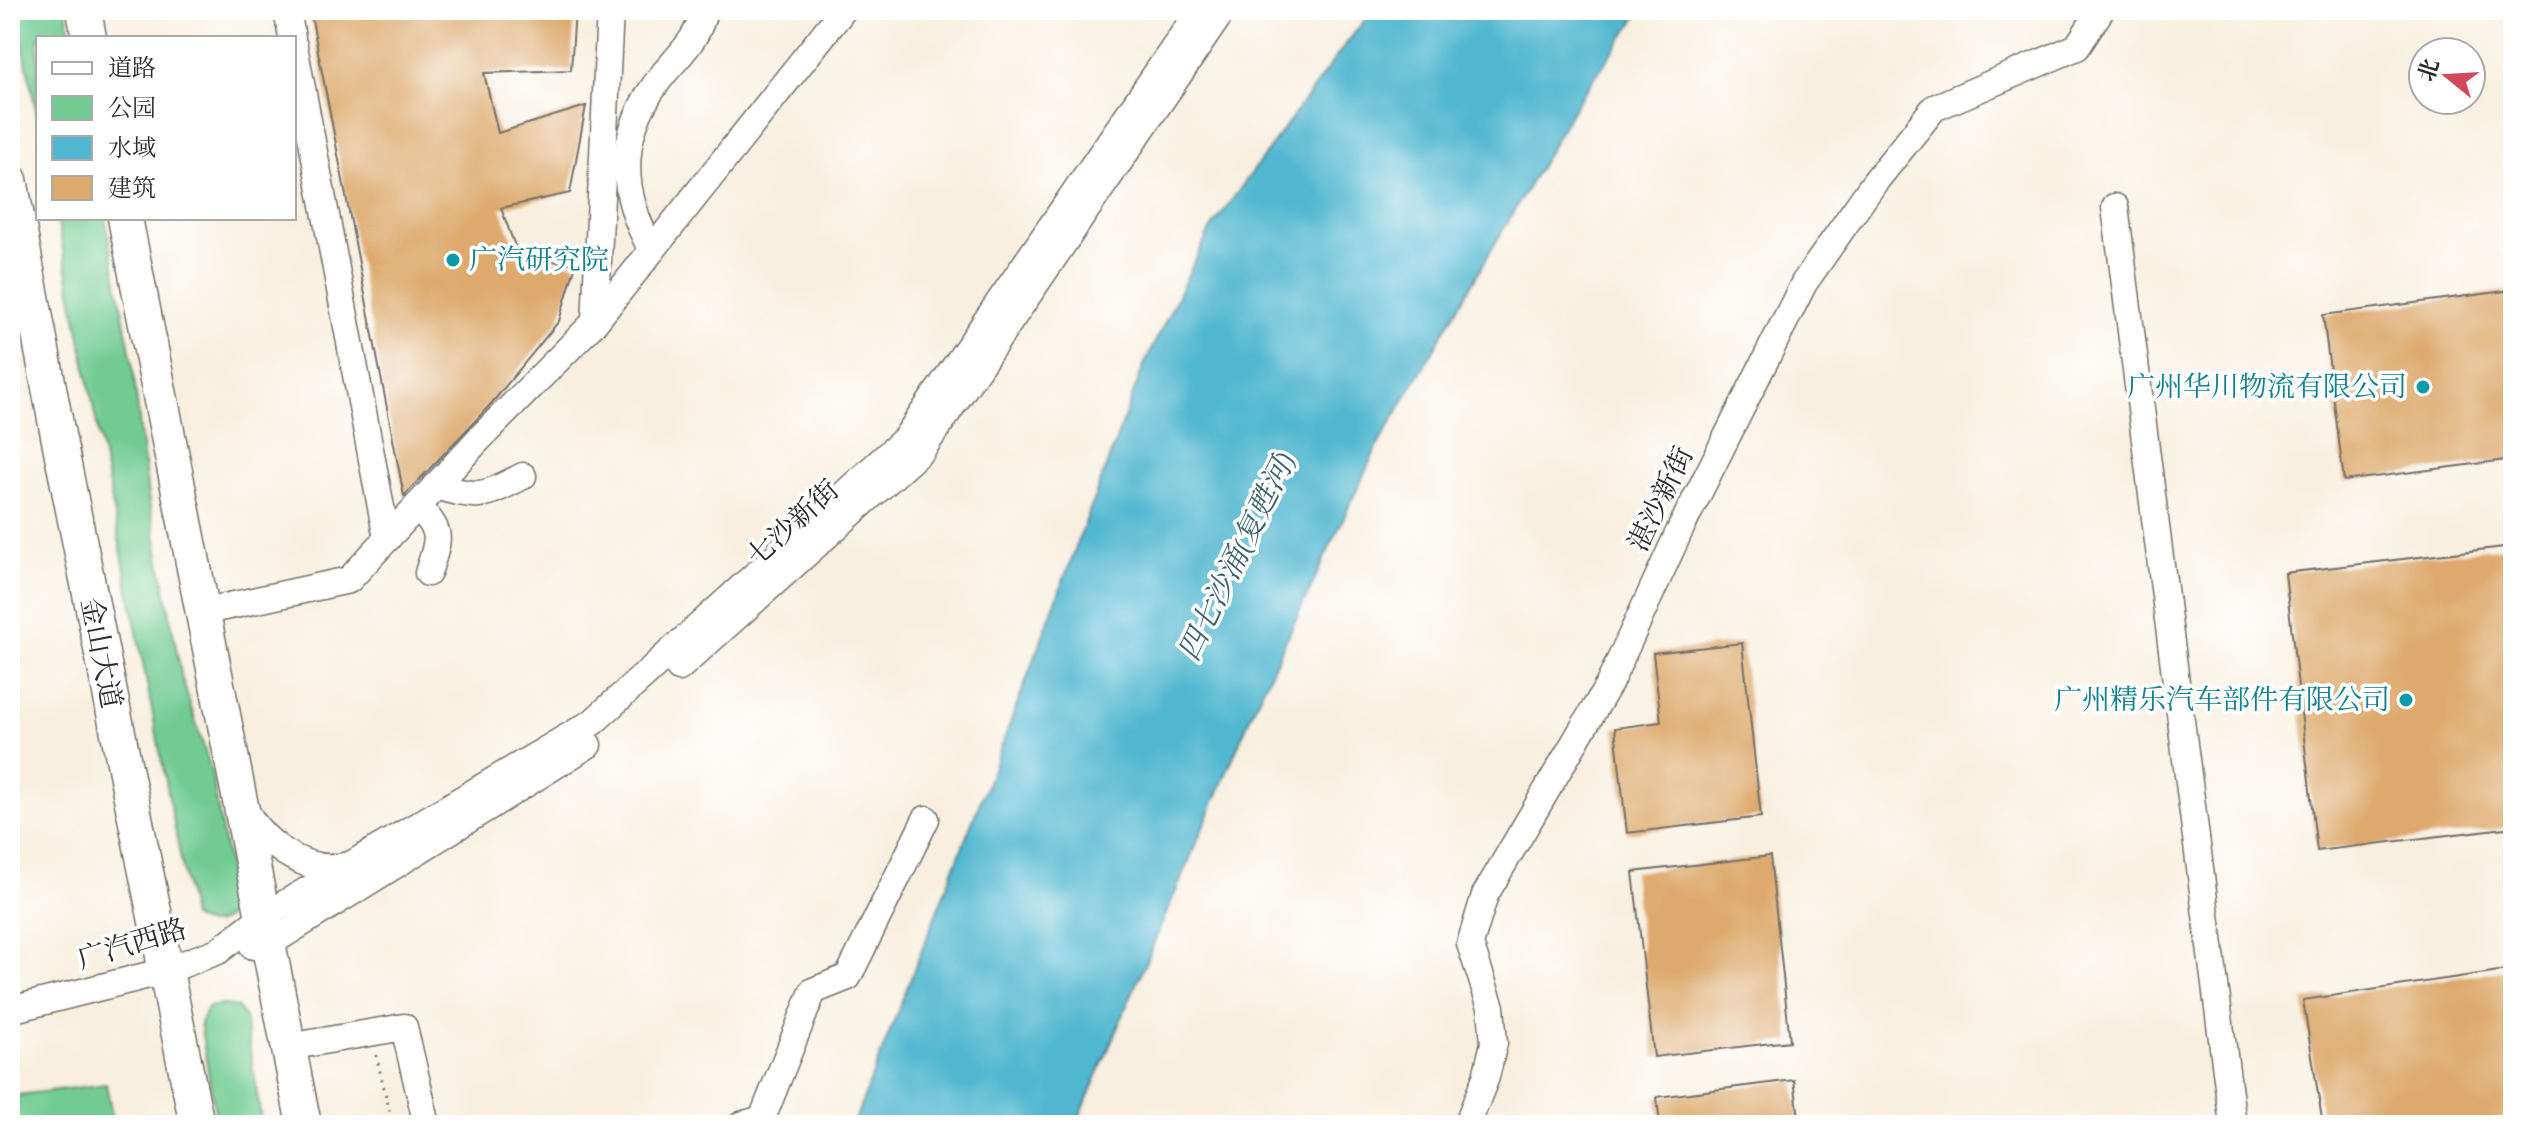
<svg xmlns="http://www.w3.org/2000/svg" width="2523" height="1135" font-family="Alegreya,'Noto Serif SC',serif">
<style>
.green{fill:#72cc92;stroke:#4e7c5e;stroke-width:2}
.water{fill:#51b7d0;stroke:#3e717e;stroke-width:2}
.building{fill:#dda96c}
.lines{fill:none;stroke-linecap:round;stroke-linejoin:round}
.minor-casing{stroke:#73706a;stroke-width:29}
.major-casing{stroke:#73706a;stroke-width:37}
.path{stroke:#73706a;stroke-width:3;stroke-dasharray:2 6;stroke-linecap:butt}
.minor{stroke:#fff;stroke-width:26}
.major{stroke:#fff;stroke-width:34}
.culture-dot{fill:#0f9aa8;stroke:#fff;stroke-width:3}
.labels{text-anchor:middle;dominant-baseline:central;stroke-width:7;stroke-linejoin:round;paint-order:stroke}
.culture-label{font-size:28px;fill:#0d838f;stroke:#fff;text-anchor:end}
.street-label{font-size:28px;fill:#2b2b2b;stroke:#fff}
.water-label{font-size:30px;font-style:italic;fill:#3a636d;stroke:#fff}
</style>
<rect width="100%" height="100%" fill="#fff"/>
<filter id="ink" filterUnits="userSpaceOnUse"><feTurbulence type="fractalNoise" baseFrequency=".0125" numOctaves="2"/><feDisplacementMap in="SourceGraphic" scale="16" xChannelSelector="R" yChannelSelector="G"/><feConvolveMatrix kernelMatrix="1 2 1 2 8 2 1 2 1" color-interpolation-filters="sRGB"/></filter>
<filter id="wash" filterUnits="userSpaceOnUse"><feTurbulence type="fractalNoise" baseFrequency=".006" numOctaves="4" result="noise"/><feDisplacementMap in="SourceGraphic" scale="32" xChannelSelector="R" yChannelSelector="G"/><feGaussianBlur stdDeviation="1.8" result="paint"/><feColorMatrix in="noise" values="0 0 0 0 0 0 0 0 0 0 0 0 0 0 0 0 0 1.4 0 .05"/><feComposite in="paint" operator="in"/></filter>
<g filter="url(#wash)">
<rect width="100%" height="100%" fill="#f8efe0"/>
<!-- green -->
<g class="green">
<polygon points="16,10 66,10 71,38 38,38 38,121"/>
<path d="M57 218H105L132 361 148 497 173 631 182 679 210 767 235 901C229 923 211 931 192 917Z"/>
<polygon points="224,1005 237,1007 245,1018 262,1125 217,1125 200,1023 208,1007"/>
<polygon points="106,1084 114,1125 10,1125 10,1096"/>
</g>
<!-- water -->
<polygon class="water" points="1373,10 1642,10 1576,104 1377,447 1255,706 1076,1125 853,1125 991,774 1144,365 1210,230 1344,46"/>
<g id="blocks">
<!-- building -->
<g class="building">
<polygon points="310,10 575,10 571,70 484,73 498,133 586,106 570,193 501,208 519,257 576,264 559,321 491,404 404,496"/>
<polygon points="2513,290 2513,459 2344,481 2323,315"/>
<polygon points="2513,546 2513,827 2317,851 2285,573"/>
<polygon points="1742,643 1761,817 1627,833 1615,728 1661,722 1653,653"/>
<polygon points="1770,856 1790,1041 1654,1057 1633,872"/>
<polygon points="2513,969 2513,1125 2323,1125 2303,1000"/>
<polygon points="1794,1080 1800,1125 1660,1125 1657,1097"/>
</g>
</g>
</g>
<g filter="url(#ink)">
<use href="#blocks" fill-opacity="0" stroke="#73706a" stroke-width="2"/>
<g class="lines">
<!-- minor casing -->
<g class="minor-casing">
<g id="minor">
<polyline points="287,10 292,38"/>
<polyline points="294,46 387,539"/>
<polyline points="2115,207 2233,1125"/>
<path d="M652 250C616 187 618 129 665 72 682 52 699 37 704 10"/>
<polyline points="595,322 610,10"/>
<path d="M435 486C482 499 481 497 523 476"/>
<path d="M417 506C444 533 439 538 428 573"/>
<polyline points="202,612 349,580 478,440 595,322 843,10"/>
<polyline points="679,668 922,450 1223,10"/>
<path d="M244 807C261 843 305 874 344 866"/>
<polyline points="253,946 267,945 588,745"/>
<polyline points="10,1010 165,971 218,951 262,917 593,722 905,439 1200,10"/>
<polyline points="288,1047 404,1027 427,1125"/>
<polyline points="741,1125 762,1119 813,991 848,977 926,819"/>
<polyline points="1467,1125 1486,1077 1494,1043 1491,1007 1470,944 1485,895 1609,684 1679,532 1804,283 1874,183 1934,108 2077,47 2101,10"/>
</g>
</g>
<!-- major casing -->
<g class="major-casing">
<g id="major">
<polyline points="84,10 89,38"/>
<polyline points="10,180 57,430 197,1125"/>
<polyline points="125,218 304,1125"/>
</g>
</g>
<!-- path -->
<polyline class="path" points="376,1055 393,1125"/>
<!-- minor -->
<use href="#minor" class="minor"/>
<!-- major -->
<use href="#major" class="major"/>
</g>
</g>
<!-- markers -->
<g class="culture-dot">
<circle cx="453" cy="260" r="8"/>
<circle cx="2423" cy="387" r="8"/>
<circle cx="2406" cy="700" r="8"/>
</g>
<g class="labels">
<!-- culture labels -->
<g class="culture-label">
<text x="469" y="260" text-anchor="start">广汽研究院</text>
<text x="2407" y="387">广州华川物流有限公司</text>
<text x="2390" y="700">广州精乐汽车部件有限公司</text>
</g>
<!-- street labels -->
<g class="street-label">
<text transform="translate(1661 499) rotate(-64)">湛沙新街</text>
<text transform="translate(793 523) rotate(-42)">七沙新街</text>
<text transform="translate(101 653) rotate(79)">金山大道</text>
<text transform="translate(132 944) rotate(-17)">广汽西路</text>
</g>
<!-- water labels -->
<g class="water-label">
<text transform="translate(1237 556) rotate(-64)">四七沙涌(复甦河)</text>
</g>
</g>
<!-- margin -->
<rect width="2523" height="1135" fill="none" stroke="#fff" stroke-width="40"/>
<!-- legend -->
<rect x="36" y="36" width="260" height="184" fill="#ffffff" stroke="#aaaaaa" stroke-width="2"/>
<rect x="52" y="62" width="40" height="12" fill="#ffffff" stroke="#aaaaaa" stroke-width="2"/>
<text x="108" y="76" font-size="24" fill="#2b2b2b">道路</text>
<rect x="52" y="96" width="40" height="24" fill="#72cc92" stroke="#aaaaaa" stroke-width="2"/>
<text x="108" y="116" font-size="24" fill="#2b2b2b">公园</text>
<rect x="52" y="136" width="40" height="24" fill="#51b7d0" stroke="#aaaaaa" stroke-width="2"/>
<text x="108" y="156" font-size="24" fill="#2b2b2b">水域</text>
<rect x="52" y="176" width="40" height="24" fill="#dda96c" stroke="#aaaaaa" stroke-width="2"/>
<text x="108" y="196" font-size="24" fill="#2b2b2b">建筑</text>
<!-- north arrow -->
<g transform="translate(2447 76) rotate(288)"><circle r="38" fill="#ffffff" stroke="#aaaaaa" stroke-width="2"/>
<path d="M0-6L14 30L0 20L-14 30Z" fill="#d1495b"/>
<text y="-12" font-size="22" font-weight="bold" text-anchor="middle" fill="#2b2b2b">北</text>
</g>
</svg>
